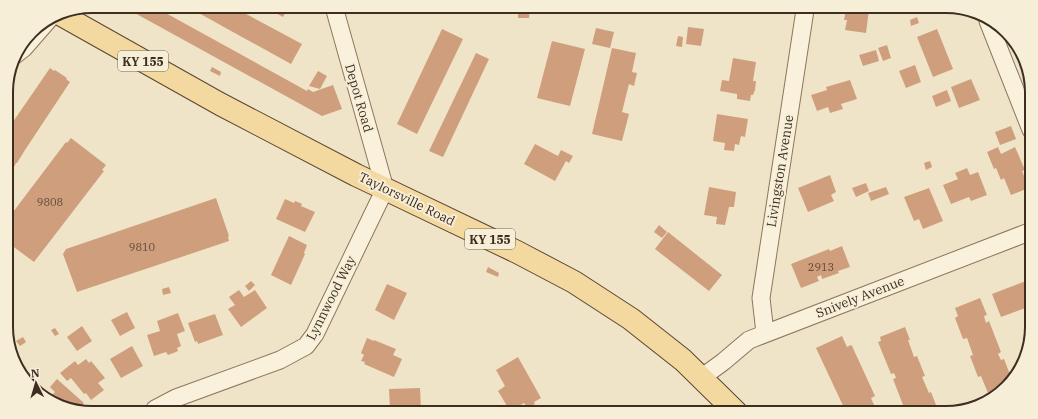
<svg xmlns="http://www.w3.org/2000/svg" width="1038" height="419" font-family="'IBM Plex Serif',serif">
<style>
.building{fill:#cf9f7d}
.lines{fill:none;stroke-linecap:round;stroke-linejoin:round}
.street-casing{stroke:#8d765c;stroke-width:19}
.primary-casing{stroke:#5b4430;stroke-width:24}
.street{stroke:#faf1dc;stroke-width:17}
.primary{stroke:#f3d9a0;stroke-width:22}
.labels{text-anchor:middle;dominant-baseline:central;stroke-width:4;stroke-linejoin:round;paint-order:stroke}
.number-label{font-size:11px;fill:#624a37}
.shield{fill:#f7eed8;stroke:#756857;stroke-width:1}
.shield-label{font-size:12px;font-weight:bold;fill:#3d2e20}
.street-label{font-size:13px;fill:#3d2e20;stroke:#f7eed8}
.rim{fill:none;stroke:#3d2e20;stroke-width:2}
</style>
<rect width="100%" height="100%" fill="#f0e4c8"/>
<!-- building -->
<g class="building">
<polygon points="122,6 153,6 307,91 308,89 313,92 333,85 342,109 322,116"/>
<polygon points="186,6 233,7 302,44 291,64"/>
<polygon points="265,7 288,7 283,17"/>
<polygon points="346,7 404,8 404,9 346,9"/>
<polygon points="493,8 530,8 529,18 518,18 518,13 493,13"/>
<polygon points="848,10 869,10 866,33 845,30 847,20 844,20 845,15 845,12 848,12"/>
<polygon points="917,17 919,23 911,26 910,20"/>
<polygon points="688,27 704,29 701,46 686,44"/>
<polygon points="596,28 614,32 610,48 592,44"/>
<polygon points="442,29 463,39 417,134 397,124"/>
<polygon points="937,29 953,69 933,77 917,37"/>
<polygon points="678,36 683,37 682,47 676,46"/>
<polygon points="552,41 585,49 570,106 537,98"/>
<polygon points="887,45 891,58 883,61 878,48"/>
<polygon points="612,48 636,53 632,72 637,73 634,86 629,84 622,112 629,114 622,141 592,134"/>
<polygon points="876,50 879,61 863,66 859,55"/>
<polygon points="476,53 489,59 443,157 429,151"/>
<polygon points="733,58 756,62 753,81 756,81 755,90 753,95 751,95 750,101 737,99 737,94 720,91 722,80 729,81"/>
<polygon points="915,65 921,82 906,88 899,71"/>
<polygon points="212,67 221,72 220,76 210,71"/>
<polygon points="50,68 54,71 55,70 67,78 66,79 70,82 25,150 17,163 16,163 14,167 7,162 6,132"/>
<polygon points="318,71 327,76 320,89 309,86"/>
<polygon points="971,79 980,100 959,108 951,87"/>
<polygon points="850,80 857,99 841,104 843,109 830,113 828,107 817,111 811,95 827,90 826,87"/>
<polygon points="947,90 951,101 936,107 932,96"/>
<polygon points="717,114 748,119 745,137 741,136 739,145 735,144 734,151 724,150 725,143 713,141"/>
<polygon points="1011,126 1016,139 1000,145 995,132"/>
<polygon points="71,138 106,165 102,170 104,171 34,262 7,242 7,220 66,142 67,143"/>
<polygon points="535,144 558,156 561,150 573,156 569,163 566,161 555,181 524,164"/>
<polygon points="998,147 1001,154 1015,147 1025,170 1022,171 1029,188 1011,195 1004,178 1001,180 996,168 994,169 987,152"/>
<polygon points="930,161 932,167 926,170 924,163"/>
<polygon points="967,168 970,175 978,172 987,195 971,201 969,197 951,204 943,185 958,179 955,173"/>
<polygon points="830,175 836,192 831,195 834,201 808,212 798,188"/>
<polygon points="866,183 869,191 856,197 852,188"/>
<polygon points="709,187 736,192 734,207 729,207 725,225 716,224 717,217 704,215"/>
<polygon points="886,187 889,194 871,201 868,193"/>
<polygon points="929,188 943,221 923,229 919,219 914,221 904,197"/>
<polygon points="216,198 229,236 228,237 229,241 77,292 63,254 66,249"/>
<polygon points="285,199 294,203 295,201 300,203 302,204 301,206 315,212 305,232 276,219"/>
<polygon points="659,225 667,232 662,238 654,232"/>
<polygon points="668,232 722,275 709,291 655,249"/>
<polygon points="289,236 307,245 304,253 305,254 291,285 271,275"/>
<polygon points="842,246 850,267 838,271 839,273 822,279 821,275 817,277 819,281 801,288 791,264 829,249 830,251"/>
<polygon points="488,267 499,273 498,277 486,272"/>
<polygon points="251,281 255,285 249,291 245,286"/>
<polygon points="1026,281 1028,287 1028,307 1001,317 992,294"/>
<polygon points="387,284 407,293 394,320 375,310"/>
<polygon points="169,287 171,293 163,295 162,289"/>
<polygon points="239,290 244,297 255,290 267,308 241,327 228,309 235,305 229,297"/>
<polygon points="980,298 987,315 984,316 986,323 989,321 1001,352 998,354 1001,360 1004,359 1011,377 998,395 987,400 985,394 988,393 981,376 978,377 970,356 973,355 967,338 963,339 955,318 958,316 955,308"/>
<polygon points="127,312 135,328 120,336 111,320"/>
<polygon points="178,313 185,331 177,334 181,346 177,348 178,351 176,352 168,355 166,352 154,356 147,335 160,331 157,321"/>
<polygon points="215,314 223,335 198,344 197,341 195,342 188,323"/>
<polygon points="82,326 92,341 77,351 67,337"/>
<polygon points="905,327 910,340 908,340 914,357 917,356 925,376 922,377 929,393 931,392 939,413 910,413 908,409 905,410 893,379 896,378 894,373 891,374 878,342 881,341 880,337"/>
<polygon points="55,328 59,334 55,336 51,330"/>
<polygon points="842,336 847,347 851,345 852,346 875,396 871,398 877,412 846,412 816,348"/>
<polygon points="23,337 26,342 20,346 16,341"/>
<polygon points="367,338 374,341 374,340 396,349 393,355 402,359 394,377 364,364 365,362 361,361 364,355 361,353"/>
<polygon points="132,346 143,366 121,378 110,359"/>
<polygon points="518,357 541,398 534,402 535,404 528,408 524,403 510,411 498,391 505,386 496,370"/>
<polygon points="86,359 89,363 91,361 105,378 98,383 104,390 91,400 86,393 84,394 71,378 67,381 60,373 75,361 78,365"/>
<polygon points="57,379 84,403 79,408 64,408 49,398 55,392 50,387"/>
<polygon points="420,388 421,410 390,410 389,389"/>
</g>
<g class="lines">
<!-- street casing -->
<g class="street-casing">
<g id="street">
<polyline points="988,21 1031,130"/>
<polyline points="15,55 24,48 51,17"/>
<polyline points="765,333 761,298 805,10"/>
<polyline points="701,378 723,362 749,340 1029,232"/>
<polyline points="155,409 176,398 280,360 306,346 315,334 385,189 334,7"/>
</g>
</g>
<!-- primary casing -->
<g class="primary-casing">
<polyline id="primary" points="58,13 220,104 356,175 517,252 574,282 631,319 683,360 736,412"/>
</g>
<!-- street -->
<use href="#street" class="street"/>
<!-- primary -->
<use href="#primary" class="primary"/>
</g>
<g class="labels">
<!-- number labels -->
<g class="number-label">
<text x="50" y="202">9808</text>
<text x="142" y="247">9810</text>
<text x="821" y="267">2913</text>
</g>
<!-- shield labels -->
<g class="shield">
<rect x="118" y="51" width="50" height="20" rx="3"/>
<rect x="465" y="229" width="50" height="20" rx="3"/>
</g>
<g class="shield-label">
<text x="143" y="61">KY 155</text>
<text x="490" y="239">KY 155</text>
</g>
<!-- street labels -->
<g class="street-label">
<text transform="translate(359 98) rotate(74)">Depot Road</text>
<text transform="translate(780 171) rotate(-81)">Livingston Avenue</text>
<text transform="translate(407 199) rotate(26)">Taylorsville Road</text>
<text transform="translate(860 297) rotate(-21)">Snively Avenue</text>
<text transform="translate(331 298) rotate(-63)">Lynnwood Way</text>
</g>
</g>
<!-- crop -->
<path d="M0 0H1038V419H0ZM92 13H946A79 79 0 0 1 1025 92V327A79 79 0 0 1 946 406H92A79 79 0 0 1 13 327V92A79 79 0 0 1 92 13Z" fill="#f7eed8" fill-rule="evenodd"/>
<path class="rim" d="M92 13H946A79 79 0 0 1 1025 92V327A79 79 0 0 1 946 406H92A79 79 0 0 1 13 327V92A79 79 0 0 1 92 13Z"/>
<!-- north arrow -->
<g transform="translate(36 383) rotate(355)" stroke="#f7eed8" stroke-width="3" paint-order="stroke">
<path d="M0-3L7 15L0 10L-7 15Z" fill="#3d2e20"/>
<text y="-6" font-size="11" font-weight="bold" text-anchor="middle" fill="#3d2e20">N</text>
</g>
</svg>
